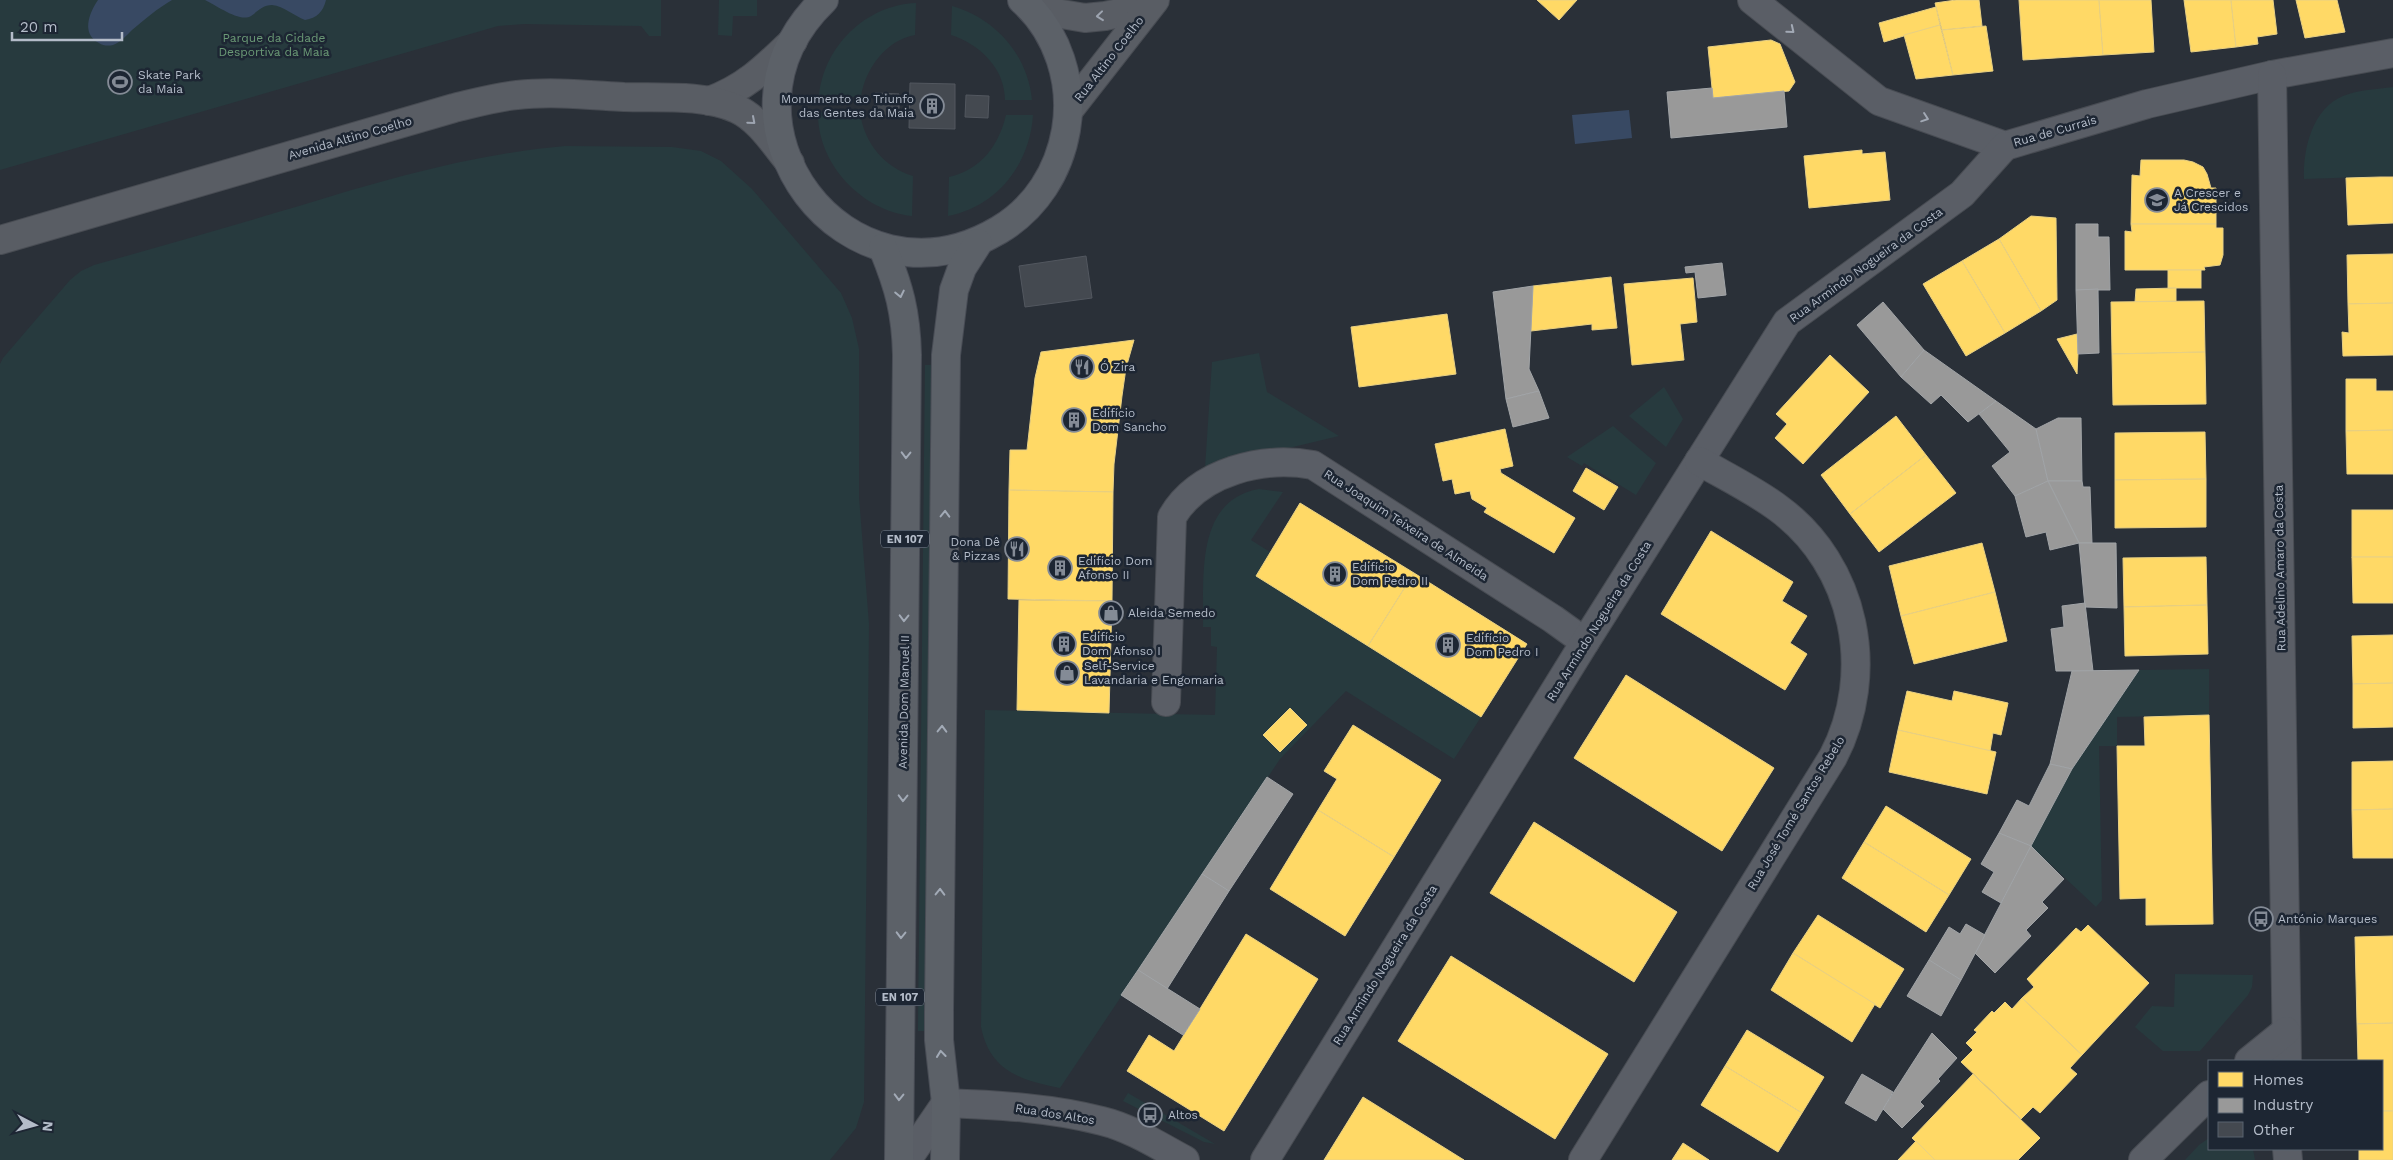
<svg xmlns="http://www.w3.org/2000/svg" width="2393" height="1160" font-family="'Work Sans',sans-serif">
<style>
.green{fill:#273a3e;fill-rule:evenodd}
.water{fill:#384963}
.homes{fill:#ffd966;stroke:#e8d084}
.industry{fill:#999;stroke:#a1a4a7}
.building{fill:#444950;stroke:#52575f}
.lines{fill:none;stroke-linecap:round;stroke-linejoin:round}
.minor-casing{stroke:#484c53;stroke-width:30}
.secondary-casing{stroke:#484c53;stroke-width:30}
.primary-casing{stroke:#484c55;stroke-width:30}
.minor{stroke:#5a5e66;stroke-width:28}
.secondary{stroke:#595d64;stroke-width:28}
.primary{stroke:#5c6168;stroke-width:28}
.oneway{stroke:#9da4b0}
.oneway2{stroke:#a2a9b5}
.oneway3{stroke:#a2aab6}
.labels{text-anchor:middle;dominant-baseline:central;stroke-width:5;stroke-linejoin:round;paint-order:stroke}
.shield{fill:#1d2633;stroke:#878f9c;stroke-width:1}
.shield-label{font-size:11px;font-weight:bold;fill:#b4bcc9}
.park-label{font-size:12px;fill:#6b9a76;stroke:#1d2633}
.street-label{font-size:12px;fill:#b4bcc9;stroke:#1d2633}
.poi-label{font-size:12px;fill:#b4bcc9;stroke:#1d2633;text-anchor:start}
</style>
<rect width="100%" height="100%" fill="#2a3038"/>
<!-- green -->
<g class="green">
<polygon points="0,0 661,0 661,36 649,36 641,26 524,24 498,26 0,170"/>
<polygon points="719,0 757,0 757,16 733,16 732,36 718,35"/>
<path d="M916 3 915 35C886 40 865 69 861 97L819 96C824 46 866 5 916 3Z"/>
<path d="M952 6C995 18 1028 55 1032 100H1005C1005 68 979 44 951 35Z"/>
<path d="M2393 87V176L2304 179C2303 149 2312 109 2343 96 2358 90 2377 89 2393 87Z"/>
<path d="M818 112H860C864 143 884 167 913 176L912 216C862 211 817 164 818 112Z"/>
<path d="M1006 115H1033C1030 164 997 207 948 216L949 177C981 170 999 145 1006 115Z"/>
<path d="M565 146 672 147 701 151 721 161 752 189 841 293 852 318 859 349V497L869 624 864 1102 856 1128 830 1160H0V364L3 358 70 280 81 271 94 265C163 246 231 226 299 206 387 179 474 154 565 146Z"/>
<polygon points="1259,353 1267,392 1339,436 1205,468 1212,362"/>
<polygon points="925,365 935,365 928,1031 918,1031"/>
<polygon points="1664,387 1683,419 1666,447 1629,416"/>
<polygon points="1613,426 1656,463 1636,495 1584,463 1582,466 1567,457"/>
<path d="M1259 489 1283 492 1251 540 1270 552 1256 576 1481 717 1454 759 1346 691 1280 759 1060 1088C1020 1080 990 1071 981 1027L985 710 1215 715 1217 647 1211 646V627H1203C1204 577 1195 500 1259 489ZM1290 708 1306 725 1280 752 1263 735Z"/>
<polygon points="2209,669 2209,715 2117,717 2117,746 2099,746 2102,900 2096,907 2031,846 2072,769 2139,670"/>
<polygon points="2175,974 2253,975 2252,987 2248,995 2200,1051 2163,1051 2135,1027 2152,1006 2174,1007"/>
<polygon points="1128,1093 1215,1144 1204,1142 1123,1101"/>
<polygon points="2209,1138 2209,1149 2253,1149 2255,1160 2185,1160 2199,1145"/>
</g>
<!-- water -->
<g class="water">
<path d="M98 0H172C158 8 144 20 132 30 126 36 121 42 113 45 109 46 103 46 99 43 81 34 89 13 98 0Z"/>
<path d="M205 0H326C323 12 317 18 305 20 294 16 284 6 272 5 263 5 258 11 251 16 240 23 216 5 205 0Z"/>
<polygon points="1629,110 1632,138 1575,144 1572,115"/>
</g>
<!-- homes -->
<g class="homes">
<polygon points="1537,0 1577,0 1559,20"/>
<polygon points="1956,0 1979,0 1982,26 1942,30 1935,3"/>
<polygon points="2019,0 2099,0 2103,55 2023,60"/>
<polygon points="2099,0 2151,0 2154,52 2103,55"/>
<polygon points="2184,0 2231,0 2236,47 2191,52"/>
<polygon points="2231,0 2273,0 2277,34 2257,37 2258,44 2236,47"/>
<polygon points="2296,0 2337,0 2345,32 2305,38"/>
<polygon points="1936,7 1940,25 1884,42 1879,23"/>
<polygon points="1940,25 1953,75 1916,79 1904,35"/>
<polygon points="1986,26 1993,71 1953,75 1942,30"/>
<polygon points="1771,40 1780,44 1795,82 1789,91 1713,98 1708,47"/>
<polygon points="1862,150 1862,154 1885,152 1890,200 1809,208 1804,156"/>
<polygon points="2141,160 2184,160 2193,162 2203,167 2207,174 2211,188 2216,188 2216,224 2131,224 2132,175 2140,176"/>
<polygon points="2380,177 2393,177 2393,223 2348,225 2346,178"/>
<polygon points="2031,216 2056,218 2057,300 2041,311 1999,239"/>
<polygon points="2131,224 2216,224 2216,228 2223,228 2223,255 2220,265 2204,267 2205,270 2125,270 2125,231 2132,232"/>
<polygon points="1999,239 2041,311 2005,333 1962,261"/>
<polygon points="2393,254 2393,303 2348,304 2347,255"/>
<polygon points="1962,261 2005,333 1966,356 1923,284"/>
<rect x="2168" y="270" width="33" height="18"/>
<polygon points="1611,277 1617,328 1592,330 1592,324 1531,331 1533,286"/>
<polygon points="1693,278 1697,322 1680,324 1684,360 1632,365 1624,284"/>
<polygon points="2176,288 2176,301 2135,302 2136,289"/>
<polygon points="2204,301 2205,352 2112,354 2111,302"/>
<polygon points="2393,303 2393,355 2343,356 2342,332 2349,333 2348,304"/>
<polygon points="1447,314 1456,374 1359,387 1351,327"/>
<polygon points="2077,334 2078,354 2077,374 2057,339"/>
<polygon points="1134,340 1126,368 1122,396 1114,464 1113,492 1009,490 1010,450 1027,450 1035,378 1041,352"/>
<polygon points="2205,352 2206,404 2113,405 2112,354"/>
<polygon points="1830,355 1869,392 1803,464 1775,438 1787,424 1776,414"/>
<polygon points="2346,379 2376,379 2376,391 2393,391 2393,430 2346,431"/>
<polygon points="1896,416 1926,455 1850,514 1821,475"/>
<polygon points="1505,429 1513,466 1500,469 1501,473 1575,518 1554,553 1484,512 1487,508 1472,499 1470,491 1455,494 1452,479 1443,481 1435,444"/>
<polygon points="2393,430 2393,474 2347,474 2346,431"/>
<polygon points="2205,432 2206,479 2115,480 2115,433"/>
<polygon points="1926,455 1956,493 1879,552 1850,514"/>
<polygon points="1586,468 1618,487 1604,510 1573,491"/>
<polygon points="2206,479 2206,527 2115,528 2115,480"/>
<polygon points="1009,490 1113,492 1112,601 1008,599"/>
<polygon points="1300,503 1414,573 1368,646 1256,576"/>
<rect x="2352" y="510" width="41" height="47"/>
<polygon points="1711,531 1793,582 1782,601 1807,616 1790,643 1807,654 1785,690 1661,614"/>
<polygon points="1982,543 1995,592 1901,616 1889,566"/>
<polygon points="2206,557 2207,605 2124,607 2123,558"/>
<polygon points="2352,557 2393,557 2393,603 2353,603"/>
<polygon points="1414,573 1527,644 1481,717 1368,646"/>
<polygon points="1995,592 2007,641 1914,664 1901,616"/>
<polygon points="1019,600 1112,601 1109,713 1017,710"/>
<polygon points="2207,605 2208,654 2125,656 2124,607"/>
<polygon points="2393,635 2393,683 2353,684 2352,636"/>
<polygon points="1626,675 1774,768 1722,851 1574,758"/>
<polygon points="2393,683 2393,727 2353,728 2353,684"/>
<polygon points="1907,691 1952,701 1954,691 2008,703 2001,735 1993,733 1990,751 1898,730"/>
<polygon points="1290,708 1307,725 1280,752 1263,735"/>
<polygon points="2209,715 2213,924 2146,925 2146,898 2120,899 2117,746 2145,746 2144,717"/>
<polygon points="1353,725 1441,780 1394,857 1318,810 1337,779 1324,771"/>
<polygon points="1898,730 1996,752 1987,794 1889,772"/>
<polygon points="2393,761 2393,809 2352,810 2352,762"/>
<polygon points="1886,806 1971,859 1949,895 1864,842"/>
<polygon points="2393,809 2393,858 2353,858 2352,810"/>
<polygon points="1318,810 1394,857 1345,936 1270,889"/>
<polygon points="1534,822 1677,912 1634,982 1490,893"/>
<polygon points="1864,842 1949,895 1926,932 1842,878"/>
<polygon points="1818,915 1904,969 1880,1008 1793,953"/>
<polygon points="2088,925 2149,983 2082,1055 2022,998 2034,987 2027,979 2076,928 2081,932"/>
<polygon points="1246,934 1318,979 1224,1131 1127,1071 1149,1035 1174,1051"/>
<polygon points="2393,936 2393,1023 2357,1024 2355,937"/>
<polygon points="1793,953 1875,1004 1852,1042 1771,990"/>
<polygon points="1451,956 1608,1054 1555,1139 1398,1041"/>
<polygon points="2022,998 2082,1055 2070,1068 2077,1074 2040,1113 2033,1107 2021,1119 1961,1062 1973,1050 1966,1043 1977,1032 1974,1030 1992,1011 1994,1013 2005,1002 2012,1009"/>
<polygon points="2393,1023 2393,1111 2382,1111 2382,1061 2358,1061 2357,1024"/>
<polygon points="1747,1030 1824,1077 1802,1113 1725,1066"/>
<polygon points="1725,1066 1802,1113 1778,1152 1701,1105"/>
<polygon points="1973,1074 2040,1138 2018,1160 1935,1160 1912,1138"/>
<polygon points="1363,1097 1464,1160 1324,1160"/>
<polygon points="2382,1111 2393,1111 2393,1160 2359,1160 2359,1149 2382,1149"/>
<polygon points="1916,1141 1935,1160 1898,1160"/>
<polygon points="1683,1143 1709,1160 1672,1160"/>
</g>
<!-- industry -->
<g class="industry">
<polygon points="1712,88 1713,98 1784,91 1787,127 1671,138 1667,92"/>
<polygon points="2076,224 2098,224 2098,237 2109,237 2110,290 2076,290"/>
<polygon points="1722,263 1726,295 1698,298 1695,272 1686,273 1685,267"/>
<polygon points="1533,286 1529,369 1539,391 1506,399 1493,292"/>
<polygon points="2098,289 2099,353 2078,354 2076,290"/>
<polygon points="1883,302 1924,350 1901,377 1857,325"/>
<polygon points="1924,350 1996,401 1968,422 1941,395 1931,404 1901,377"/>
<polygon points="1539,391 1549,418 1513,427 1506,399"/>
<polygon points="1996,401 2036,429 2048,481 2015,496 1992,466 2010,452 1979,414"/>
<polygon points="2058,418 2081,418 2082,481 2048,481 2036,429"/>
<polygon points="2048,481 2082,481 2083,487 2090,487 2092,543 2079,543"/>
<polygon points="2048,481 2079,543 2050,550 2046,532 2026,537 2015,496"/>
<polygon points="2079,543 2116,543 2117,608 2085,607"/>
<polygon points="2085,603 2093,671 2056,671 2051,629 2064,627 2062,606"/>
<polygon points="2139,670 2072,769 2050,764 2072,671"/>
<polygon points="2050,764 2072,769 2031,846 1999,833 2017,800 2029,806"/>
<polygon points="1267,777 1293,794 1229,891 1202,874"/>
<polygon points="1999,833 2031,846 2001,903 1982,892 1994,872 1981,864"/>
<polygon points="2031,846 2064,879 2042,902 2048,908 2026,930 2031,936 1995,973 1975,953"/>
<polygon points="1202,874 1229,891 1167,989 1138,970"/>
<polygon points="1966,924 1985,935 1961,980 1929,960 1949,927 1960,934"/>
<polygon points="1929,960 1961,980 1941,1016 1907,996"/>
<polygon points="1138,970 1200,1009 1183,1035 1121,995"/>
<polygon points="1932,1033 1957,1058 1938,1079 1940,1081 1920,1102 1924,1106 1902,1128 1883,1109"/>
<polygon points="1862,1074 1893,1092 1876,1121 1845,1103"/>
</g>
<!-- building -->
<g class="building">
<polygon points="910,83 955,84 955,129 909,128"/>
<polygon points="875,93 899,94 899,116 875,116"/>
<polygon points="966,95 989,96 988,118 965,117"/>
<polygon points="1086,256 1092,298 1025,307 1019,266"/>
</g>
<g class="lines">
<!-- minor casing -->
<g class="minor-casing">
<g id="minor">
<polyline points="1752,0 1879,101 2005,146 2147,104 2272,75 2393,53"/>
<polyline points="2272,75 2287,1061"/>
<path d="M1166 702 1172 517C1199 471 1263 456 1313 465L1553 619 1585 642"/>
<polyline points="2249,1061 2286,1031"/>
<polyline points="2287,1149 2288,1160"/>
<path d="M907 1160 946 1103C998 1105 1052 1108 1102 1121 1131 1128 1159 1146 1185 1160"/>
<polyline points="1265,1160 1585,642 1787,322 1962,194 2005,146"/>
<path d="M1583 1160 1833 757C1877 673 1856 565 1778 508 1754 490 1725 476 1699 461"/>
<polyline points="2143,1160 2209,1095"/>
</g>
</g>
<!-- secondary casing -->
<g class="secondary-casing">
<g id="secondary">
<polyline points="1032,9 1085,18 1105,16 1148,7"/>
<path d="M709 101C745 88 765 68 793 41"/>
<polyline points="1069,110 1155,0"/>
<path d="M0 240 454 108C475 103 496 97 517 95 552 91 589 95 624 97 659 98 704 94 737 109 759 119 775 145 790 163"/>
</g>
</g>
<!-- primary casing -->
<g class="primary-casing">
<g id="primary">
<path d="M824 0C698 121 847 320 999 230 1036 208 1059 171 1066 130 1074 83 1058 32 1022 0"/>
<path d="M883 248C899 287 906 312 907 355L899 1160"/>
<polyline points="945,1160 946,1103 939,1040 939,1012 946,355 954,290 962,268 978,243"/>
</g>
</g>
<!-- minor -->
<use href="#minor" class="minor"/>
<!-- secondary -->
<use href="#secondary" class="secondary"/>
<!-- primary -->
<use href="#primary" class="primary"/>
</g>
<!-- one-way arrows -->
<defs><path id="oneway-chevron" d="M-2-3.5L2.5 0L-2 3.5" fill="none" stroke-width="1.6" stroke-linecap="round" stroke-linejoin="round" transform="scale(1.25)"/></defs>
<g class="oneway">
<use href="#oneway-chevron" transform="translate(1100 16) rotate(174)"/>
<use href="#oneway-chevron" transform="translate(752 121) rotate(41)"/>
</g>
<g class="oneway2">
<use href="#oneway-chevron" transform="translate(1791 30) rotate(39)"/>
<use href="#oneway-chevron" transform="translate(1925 118) rotate(19)"/>
</g>
<g class="oneway3">
<use href="#oneway-chevron" transform="translate(900 294) rotate(78)"/>
<use href="#oneway-chevron" transform="translate(906 455) rotate(91)"/>
<use href="#oneway-chevron" transform="translate(945 514) rotate(-89)"/>
<use href="#oneway-chevron" transform="translate(904 618) rotate(91)"/>
<use href="#oneway-chevron" transform="translate(942 729) rotate(-89)"/>
<use href="#oneway-chevron" transform="translate(903 798) rotate(91)"/>
<use href="#oneway-chevron" transform="translate(940 892) rotate(-89)"/>
<use href="#oneway-chevron" transform="translate(901 935) rotate(91)"/>
<use href="#oneway-chevron" transform="translate(941 1054) rotate(-96)"/>
<use href="#oneway-chevron" transform="translate(899 1097) rotate(91)"/>
</g>
<!-- icons -->
<defs>
<g id="stadium-ring" transform="scale(1.25)"><circle r="9.5" fill="#1d2633" stroke="#848b96" stroke-width="1.5"/><path d="M0-5a6.5 5 0 1 0 0 10a6.5 5 0 1 0 0-10ZM-3.5-1.8h7v3.6h-7Z" fill="#848b96"/></g>
<g id="building-ring" transform="scale(1.25)"><circle r="9.5" fill="#1d2633" stroke="#848b96" stroke-width="1.5"/><path d="M-4-6H4V6H1V3H-1V6H-4ZM-2.5-4.3h1.7v1.8h-1.7ZM.8-4.3h1.7v1.8H.8ZM-2.5-1h1.7V.8h-1.7ZM.8-1h1.7V.8H.8Z" fill="#848b96"/></g>
<g id="school-ring" transform="scale(1.25)"><circle r="9.5" fill="#1d2633" stroke="#848b96" stroke-width="1.5"/><path d="M0-5L7-2L0 1L-7-2ZM-4 1L0 2.5L4 1V4Q0 6-4 4Z" fill="#848b96"/></g>
<g id="restaurant-ring" transform="scale(1.25)"><circle r="9.5" fill="#1d2633" stroke="#848b96" stroke-width="1.5"/><path d="M-5-6h1v4h1v-4h1v4h1v-4h1v5L-1.5 .5V6h-2V.5L-5-1ZM5-6V6H3V1.5H1.5Q1.5-4 5-6Z" fill="#848b96"/></g>
<g id="shop-ring" transform="scale(1.25)"><circle r="9.5" fill="#1d2633" stroke="#848b96" stroke-width="1.5"/><path d="M-5-2.5h2.3a2.7 3.5 0 0 1 5.4 0H5L5.5 6h-11ZM-1.5-2.5h3a1.5 2.3 0 0 0-3 0Z" fill="#848b96"/></g>
<g id="bus-ring" transform="scale(1.25)"><circle r="9.5" fill="#1d2633" stroke="#848b96" stroke-width="1.5"/><path d="M-5-6H5V4H4V6H2V4H-2V6H-4V4H-5ZM-3.5-4V0h7V-4ZM-3.5 1.2v1.5H-2V1.2ZM2 1.2v1.5H3.5V1.2Z" fill="#848b96"/></g>
</defs>
<g fill-rule="evenodd">
<use href="#stadium-ring" x="120" y="82"/>
<use href="#building-ring" x="932" y="106"/>
<use href="#school-ring" x="2157" y="200"/>
<use href="#restaurant-ring" x="1082" y="367"/>
<use href="#building-ring" x="1074" y="420"/>
<use href="#restaurant-ring" x="1017" y="549"/>
<use href="#building-ring" x="1060" y="568"/>
<use href="#building-ring" x="1335" y="574"/>
<use href="#shop-ring" x="1111" y="613"/>
<use href="#building-ring" x="1064" y="644"/>
<use href="#building-ring" x="1448" y="645"/>
<use href="#shop-ring" x="1067" y="673"/>
<use href="#bus-ring" x="2261" y="919"/>
<use href="#bus-ring" x="1150" y="1115"/>
</g>
<g class="labels">
<!-- shield labels -->
<g class="shield">
<rect x="881" y="530.5" width="48" height="17" rx="4"/>
<rect x="876" y="988.5" width="48" height="17" rx="4"/>
</g>
<g class="shield-label">
<text x="905" y="539">EN 107</text>
<text x="900" y="997">EN 107</text>
</g>
<!-- park labels -->
<g class="park-label">
<text x="274" y="38">Parque da Cidade<tspan x="274" dy="14">Desportiva da Maia</tspan></text>
</g>
<!-- street labels -->
<g class="street-label">
<text transform="translate(1109 59) rotate(-52)">Rua Altino Coelho</text>
<text transform="translate(2055 131) rotate(-16)">Rua de Currais</text>
<text transform="translate(350 138) rotate(-16)">Avenida Altino Coelho</text>
<text transform="translate(1866 265) rotate(-36)">Rua Armindo Nogueira da Costa</text>
<text transform="translate(1406 525) rotate(33)">Rua Joaquim Teixeira de Almeida</text>
<text transform="translate(2280 568) rotate(-91)">Rua Adelino Amaro da Costa</text>
<text transform="translate(1599 621) rotate(-58)">Rua Armindo Nogueira da Costa</text>
<text transform="translate(904 702) rotate(-89)">Avenida Dom Manuel II</text>
<text transform="translate(1796 813) rotate(-59)">Rua José Tomé Santos Rebelo</text>
<text transform="translate(1385 965) rotate(-58)">Rua Armindo Nogueira da Costa</text>
<text transform="translate(1055 1114) rotate(9)">Rua dos Altos</text>
</g>
<!-- poi labels -->
<g class="poi-label">
<text x="138" y="75">Skate Park<tspan x="138" dy="14">da Maia</tspan></text>
<text x="914" y="99" text-anchor="end">Monumento ao Triunfo<tspan x="914" dy="14">das Gentes da Maia</tspan></text>
<text x="2174" y="193">A Crescer e<tspan x="2174" dy="14">Já Crescidos</tspan></text>
<text x="1100" y="367">Ó Zira</text>
<text x="1092" y="413">Edifício<tspan x="1092" dy="14">Dom Sancho</tspan></text>
<text x="1000" y="542" text-anchor="end">Dona Dê<tspan x="1000" dy="14">&amp; Pizzas</tspan></text>
<text x="1078" y="561">Edifício Dom<tspan x="1078" dy="14">Afonso II</tspan></text>
<text x="1352" y="567">Edifício<tspan x="1352" dy="14">Dom Pedro II</tspan></text>
<text x="1128" y="613">Aleida Semedo</text>
<text x="1082" y="637">Edifício<tspan x="1082" dy="14">Dom Afonso I</tspan></text>
<text x="1466" y="638">Edifício<tspan x="1466" dy="14">Dom Pedro I</tspan></text>
<text x="1084" y="666">Self-Service<tspan x="1084" dy="14">Lavandaria e Engomaria</tspan></text>
<text x="2278" y="919">António Marques</text>
<text x="1168" y="1115">Altos</text>
</g>
</g>
<!-- legend -->
<rect x="2208" y="1060" width="175" height="90" fill="#1d2633" stroke="#59626f"/>
<rect x="2218" y="1072" width="25" height="15" fill="#ffd966" stroke="#59626f"/>
<text x="2253" y="1085" font-size="15" fill="#b4bcc9">Homes</text>
<rect x="2218" y="1098" width="25" height="15" fill="#999999" stroke="#59626f"/>
<text x="2253" y="1110" font-size="15" fill="#b4bcc9">Industry</text>
<rect x="2218" y="1122" width="25" height="15" fill="#444950" stroke="#59626f"/>
<text x="2253" y="1135" font-size="15" fill="#b4bcc9">Other</text>
<!-- north arrow -->
<g transform="translate(35 1125) rotate(96)" stroke="#1d2633" stroke-width="4" paint-order="stroke">
<path d="M0-4L9 19L0 12L-9 19Z" fill="#b4bcc9"/>
<text y="-8" font-size="14" font-weight="bold" text-anchor="middle" fill="#b4bcc9">N</text>
</g>
<!-- scale -->
<path d="M12 32v8h110v-8" fill="none" stroke="#b4bcc9" stroke-width="2.5"/>
<text x="20" y="32" font-size="15" fill="#b4bcc9" stroke="#1d2633" stroke-width="4" paint-order="stroke">20 m</text>
</svg>
